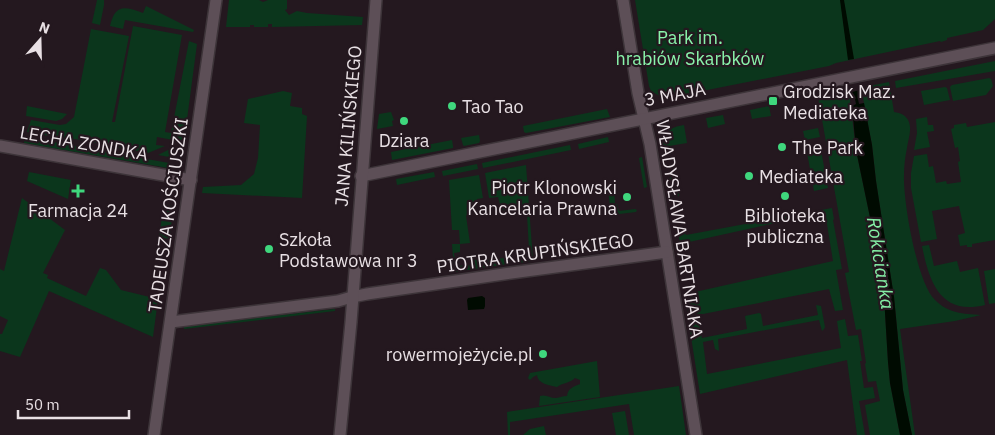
<svg xmlns="http://www.w3.org/2000/svg" width="995" height="435" font-family="'IBM Plex Sans',sans-serif">
<style>
.green{fill:#0b361c}
.water{fill:#000b01}
.lines{fill:none;stroke-linecap:round;stroke-linejoin:round}
.minor-casing{stroke:#3d3439;stroke-width:14}
.minor{stroke:#5d4f57;stroke-width:11}
.poi-dot{fill:#3fd77d;stroke:#24181f;stroke-width:2}
.labels{text-anchor:middle;dominant-baseline:central;stroke-width:4.5;stroke-linejoin:round;paint-order:stroke}
.park-label{font-size:18px;fill:#8af4ab;stroke:#24181f}
.poi-label{font-size:18px;fill:#e8e0e4;stroke:#24181f;text-anchor:start}
.street-label{font-size:18px;fill:#e8e0e4;stroke:#24181f}
.water-label{font-size:19px;font-style:italic;fill:#85efa6;stroke:#24181f}
</style>
<rect width="100%" height="100%" fill="#24181f"/>
<!-- green -->
<g class="green">
<polygon points="97,0 104,0 104,5 100,25 92,23"/>
<polygon points="229,0 259,0 263,2 268,0 287,0 287,9 285,10 289,15 297,11 307,13 363,17 362,25 272,27 272,24 268,24 268,27 254,27 254,25 250,25 250,27 226,27"/>
<polygon points="635,0 995,0 995,19 983,30 947,38 947,40 941,42 940,41 836,63 829,66 687,94 683,94 663,98 651,91 649,86"/>
<path d="M146 6 194 30 193 32 125 20 123 29 110 26C115 4 124 6 143 13Z"/>
<polygon points="133,26 182,35 165,132 171,133 189,41 197,44 184,142 157,137 156,145 165,146 148,153 75,139 72,140 27,132 31,120 60,125 66,124 74,117 91,29 129,36 112,122 115,122"/>
<polygon points="995,61 995,71 896,88 895,81"/>
<polygon points="989,78 991,79 993,86 986,95 953,101 950,87 952,85"/>
<path d="M889 82 894 112C901 113 906 115 909 122 912 131 908 139 907 148 905 157 904 166 904 175 903 201 917 283 935 300 948 313 963 314 981 315L955 321 900 329 915 435H912L903 390 894 297 876 181 872 145 863 98H861L860 91 864 90V87Z"/>
<polygon points="945,87 947,88 950,100 924,105 921,91"/>
<polygon points="283,91 292,93 290,106 302,108 302,114 307,116 302,198 202,193 203,187 241,185 254,174 258,158 260,125 244,123 248,99"/>
<polygon points="847,92 847,93 852,92 852,99 850,100 856,150 883,280 888,362 890,383 900,435 870,435 865,405 880,401 876,381 868,382 865,364 866,363 861,329 856,330 845,273 849,272 818,97"/>
<polygon points="27,106 67,114 62,119 56,121 26,116"/>
<polygon points="769,106 771,116 752,119 750,110"/>
<polygon points="607,109 610,117 526,133 524,132 523,126"/>
<polygon points="391,112 394,120 392,121 393,126 377,129 379,114"/>
<polygon points="723,115 725,124 708,128 706,118"/>
<polygon points="927,117 928,125 933,125 934,131 927,132 930,147 914,150 917,133 916,119"/>
<polygon points="995,122 995,240 972,244 972,247 967,247 967,245 960,246 958,235 965,233 959,206 932,211 937,239 921,242 911,188 911,173 914,156 927,154 929,167 933,166 936,183 946,181 947,184 961,182 958,162 960,161 958,147 955,148 951,129 954,128 954,125 966,123 967,127"/>
<path d="M684 125 687 143 663 147C663 132 670 127 684 125Z"/>
<polygon points="818,128 820,137 805,140 803,131"/>
<polygon points="479,135 480,141 479,143 464,146 463,145 461,138"/>
<polygon points="25,137 169,163 168,168 24,143"/>
<polygon points="608,137 609,142 579,149 578,144"/>
<polygon points="452,140 453,146 453,148 392,160 391,152"/>
<polygon points="570,145 571,150 483,168 482,163"/>
<polygon points="820,145 828,188 814,191 806,147"/>
<polygon points="172,148 178,148 180,150 179,153 177,154 175,158 158,155"/>
<polygon points="642,157 647,187 644,188 639,158"/>
<polygon points="477,164 478,169 443,176 442,171"/>
<polygon points="526,165 533,261 518,263 517,255 524,254 529,249 527,215 523,213 508,214 501,208 498,197 489,198 485,173"/>
<polygon points="29,172 71,180 68,199 27,181"/>
<polygon points="434,172 435,177 397,185 396,179"/>
<polygon points="479,175 483,198 477,199 477,203 466,216 470,243 460,244 459,230 452,230 449,180"/>
<polygon points="676,177 679,196 673,197 669,178"/>
<polygon points="614,188 615,204 617,204 619,211 635,209 637,210 636,212 611,215 608,189"/>
<polygon points="22,198 65,230 43,273 48,275 47,278 86,296 100,268 106,270 121,290 158,299 153,337 49,291 20,357 0,351 0,334 2,334 8,320 0,316 0,269 4,271"/>
<polygon points="164,204 173,206 170,239 159,237"/>
<polygon points="832,208 834,219 833,220 842,269 836,270 843,310 835,311 829,289 703,314 688,313 686,294 833,261 825,212 680,244 678,233 685,232 686,235"/>
<polygon points="452,244 460,244 460,252 454,253 456,266 471,265 471,260 507,258 508,264 454,272"/>
<path d="M929 245 934 266 957 261 960 272 978 268 985 305C940 316 929 281 922 246Z"/>
<polygon points="995,269 995,303 989,304 984,271"/>
<polygon points="816,305 821,306 825,327 824,329 822,331 819,320 718,339 719,351 715,349 713,340 703,342 707,374 841,348 837,321 845,319 848,336 858,335 862,361 860,361 864,388 873,387 875,398 859,401 865,435 857,435 847,360 700,394 689,324 694,323 699,325 702,338 747,329 745,316 759,313 761,314 763,326 818,315"/>
<polygon points="335,309 335,311 184,329 184,326"/>
<path d="M597 361 600 397 539 406 540 396C546 394 550 398 555 398 559 398 562 396 567 396 568 388 573 387 580 384V380L575 378C570 383 562 383 557 387 549 385 538 384 537 375L533 377 530 380 528 378 530 373Z"/>
<polygon points="679,386 686,435 634,435 629,404 510,422 510,435 508,435 507,412"/>
<polygon points="625,411 629,435 616,435 612,413"/>
<polygon points="544,426 546,435 523,435 530,429"/>
</g>
<!-- water -->
<g class="water">
<polygon points="840,0 844,0 854,59 848,60"/>
<polygon points="860,90 861,98 858,99 859,104 864,103 872,145 876,181 894,297 903,390 912,435 900,435 890,383 888,362 883,280 856,150 852,106 856,104 855,99 852,99 852,92"/>
<polygon points="482,296 485,298 485,306 484,309 468,310 467,300 468,298"/>
</g>
<g class="lines">
<!-- minor casing -->
<g class="minor-casing">
<g id="minor">
<polyline points="623,0 638,93 650,144 696,435"/>
<polyline points="0,146 191,180"/>
<polyline points="361,176 995,48"/>
<polyline points="171,322 338,301 352,297 367,294 511,273 667,252"/>
<polyline points="154,435 216,0"/>
<polyline points="340,435 351,322 376,0"/>
</g>
</g>
<!-- minor -->
<use href="#minor" class="minor"/>
</g>
<!-- markers -->
<g class="poi-dot">
<rect x="768" y="96" width="10" height="10" rx="2.5"/>
<circle cx="452" cy="106" r="5"/>
<circle cx="404" cy="121" r="5"/>
<circle cx="782" cy="147" r="5"/>
<circle cx="749" cy="176" r="5"/>
<path d="M75.5 183.5h5v5h5v5h-5v5h-5v-5h-5v-5h5z"/>
<circle cx="785" cy="196" r="5"/>
<circle cx="627" cy="197" r="5"/>
<circle cx="269" cy="249" r="5"/>
<circle cx="543" cy="354" r="5"/>
</g>
<g class="labels">
<!-- park labels -->
<g class="park-label">
<text x="690" y="37">Park im.<tspan x="690" dy="21">hrabiów Skarbków</tspan></text>
</g>
<!-- poi labels -->
<g class="poi-label">
<text x="783" y="91">Grodzisk Maz.<tspan x="783" dy="21">Mediateka</tspan></text>
<text x="462" y="106">Tao Tao</text>
<text x="404" y="140" text-anchor="middle">Dziara</text>
<text x="792" y="147">The Park</text>
<text x="759" y="176">Mediateka</text>
<text x="617" y="187" text-anchor="end">Piotr Klonowski<tspan x="617" dy="21">Kancelaria Prawna</tspan></text>
<text x="78" y="210" text-anchor="middle">Farmacja 24</text>
<text x="785" y="215" text-anchor="middle">Biblioteka<tspan x="785" dy="21">publiczna</tspan></text>
<text x="279" y="239">Szkoła<tspan x="279" dy="21">Podstawowa nr 3</tspan></text>
<text x="533" y="354" text-anchor="end">rowermojeżycie.pl</text>
</g>
<!-- street labels -->
<g class="street-label">
<text transform="translate(675 94) rotate(-11)">3 MAJA</text>
<text transform="translate(348 126) rotate(-85)">JANA KILIŃSKIEGO</text>
<text transform="translate(84 143) rotate(10)">LECHA ZONDKA</text>
<text transform="translate(168 215) rotate(-82)">TADEUSZA KOŚCIUSZKI</text>
<text transform="translate(680 229) rotate(81)">WŁADYSŁAWA BARTNIAKA</text>
<text transform="translate(535 253) rotate(-8)">PIOTRA KRUPIŃSKIEGO</text>
</g>
<!-- water labels -->
<g class="water-label">
<text transform="translate(881 263) rotate(81)">Rokicianka</text>
</g>
</g>
<!-- north arrow -->
<g transform="translate(40 40) rotate(20)" stroke="#24181f" stroke-width="4" paint-order="stroke">
<path d="M0-4L9 19L0 12L-9 19Z" fill="#e8e0e4"/>
<text y="-8" font-size="14" font-weight="bold" text-anchor="middle" fill="#e8e0e4">N</text>
</g>
<!-- scale -->
<path d="M18 410v8h111v-8" fill="none" stroke="#e8e0e4" stroke-width="2.5"/>
<text x="25" y="410" font-size="15" fill="#e8e0e4" stroke="#24181f" stroke-width="4" paint-order="stroke">50 m</text>
</svg>
